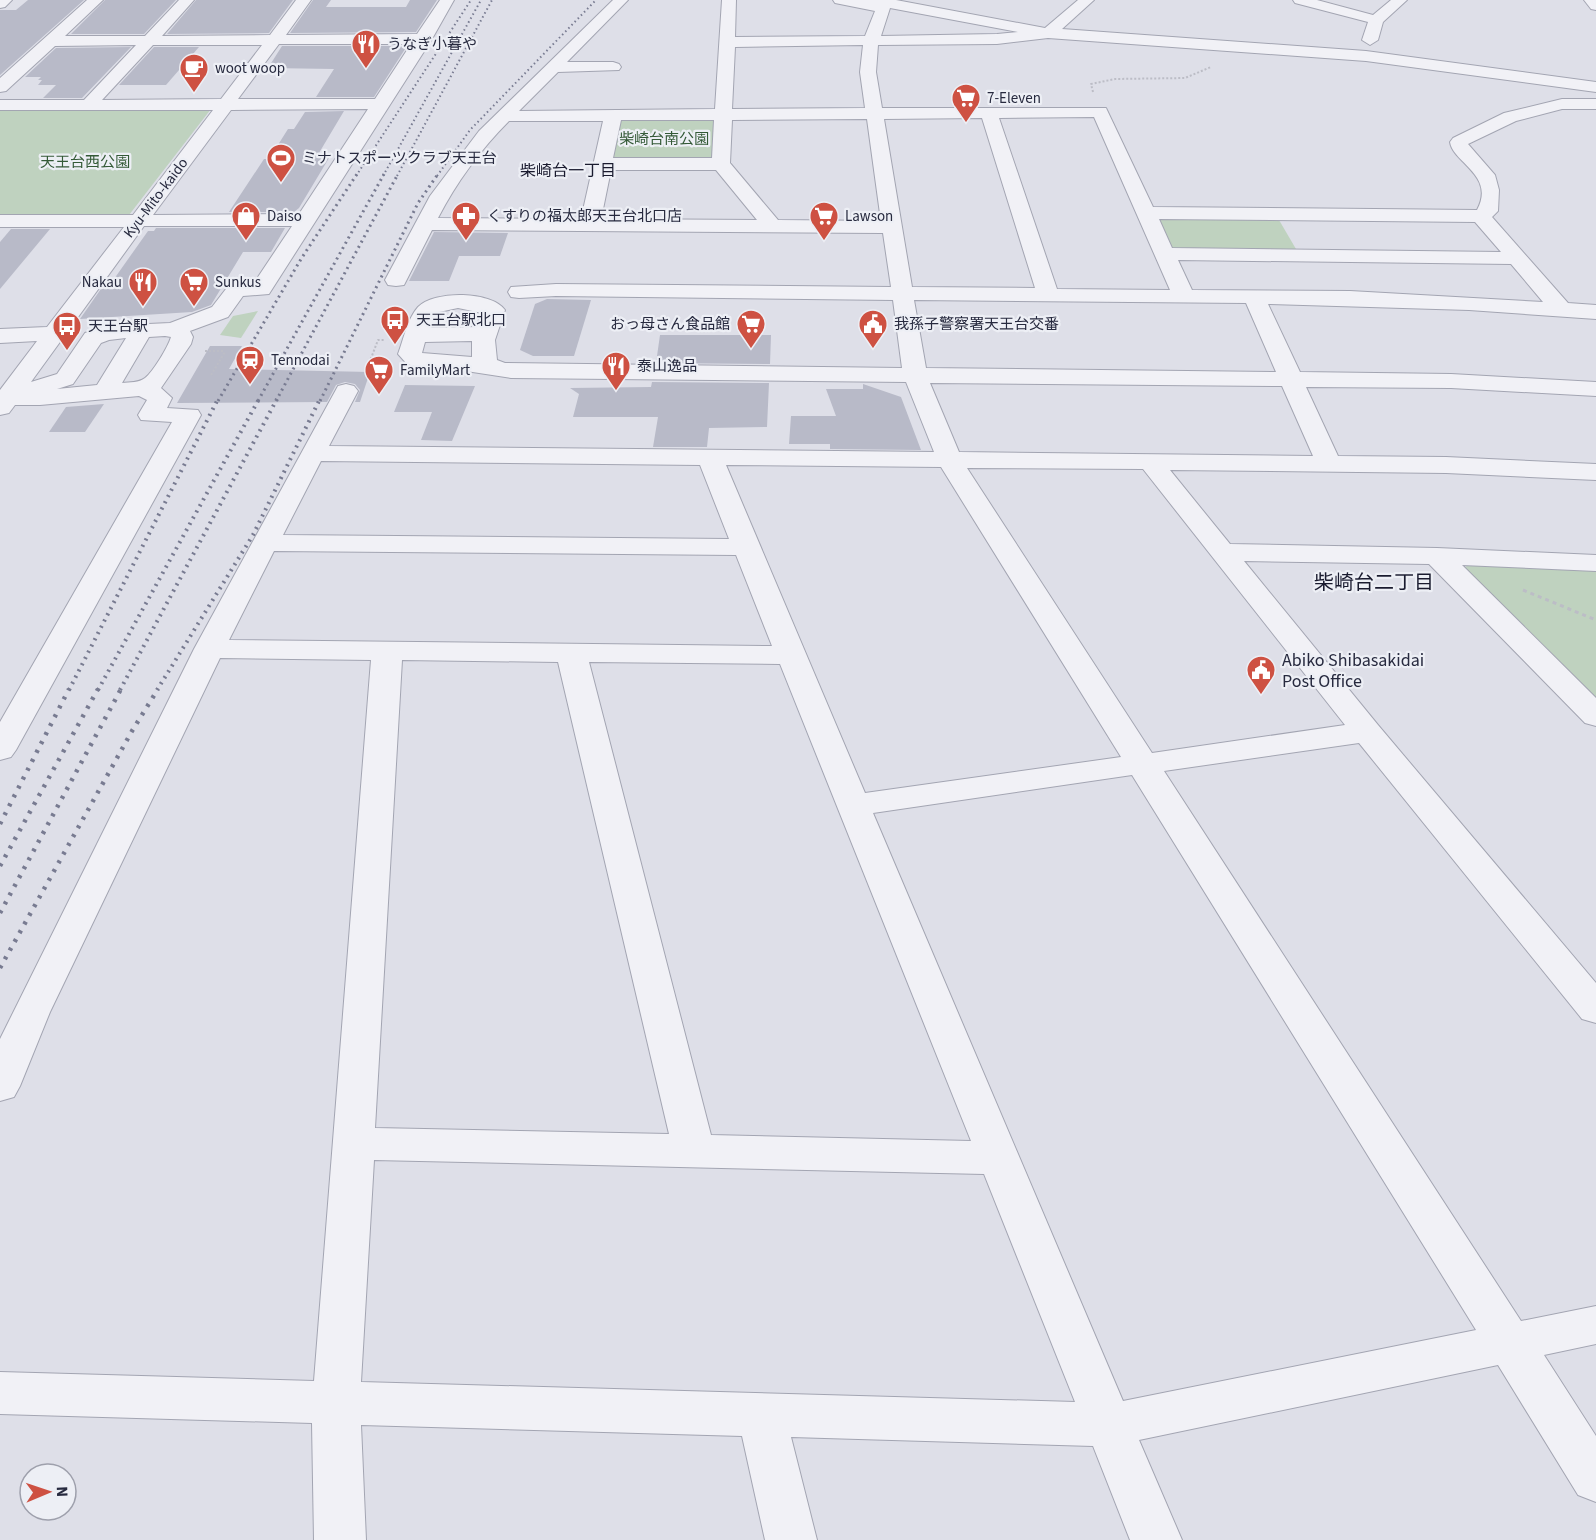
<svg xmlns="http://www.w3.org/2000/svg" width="1596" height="1540" font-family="'Source Sans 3','Noto Sans JP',sans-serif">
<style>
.green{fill:#bfd2bf}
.building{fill:#b8bac8}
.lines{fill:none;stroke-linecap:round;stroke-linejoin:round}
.minor-casing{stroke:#a3a5b2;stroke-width:2}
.path-far1{stroke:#bcbdc6;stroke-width:2;stroke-dasharray:2 2;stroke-linecap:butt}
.path{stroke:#bcbdc6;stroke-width:3;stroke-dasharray:4 4;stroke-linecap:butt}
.minor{fill:#f1f1f6;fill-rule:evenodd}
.rail-far3{stroke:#787b91;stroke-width:2;stroke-dasharray:1.5 3;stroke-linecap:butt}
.rail-far2{stroke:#787b91;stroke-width:3;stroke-dasharray:2 4;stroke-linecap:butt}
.rail-far1{stroke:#787b91;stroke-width:4;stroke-dasharray:2 5;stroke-linecap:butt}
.rail{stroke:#787b91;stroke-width:4.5;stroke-dasharray:3 7;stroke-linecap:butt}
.labels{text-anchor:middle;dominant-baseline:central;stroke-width:4.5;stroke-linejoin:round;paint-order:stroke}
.far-poi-label{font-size:15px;fill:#272a3f;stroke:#edeff5;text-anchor:start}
.far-park-label{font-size:15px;fill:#345a37;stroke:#edeff5}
.far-street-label{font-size:15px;fill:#272a3f;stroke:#edeff5}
.far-neighbourhood-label{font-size:16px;fill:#1a1b2f;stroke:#edeff5}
.poi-label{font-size:18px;fill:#272a3f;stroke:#edeff5;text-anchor:start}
.neighbourhood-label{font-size:20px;fill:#1a1b2f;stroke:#edeff5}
</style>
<rect width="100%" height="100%" fill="#dedfe8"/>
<!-- green -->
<g class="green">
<polygon points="0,108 211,109 129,215 0,218"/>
<polygon points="621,119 716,119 714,159 613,159"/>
<polygon points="1157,218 1279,220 1296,249 1291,251 1179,250 1170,247"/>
<polygon points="258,311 241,338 220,335 233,316"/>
<polygon points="1470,564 1596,570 1596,702 1462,569"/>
</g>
<!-- building -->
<g class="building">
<polygon points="28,0 84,0 0,75 0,10 16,10"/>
<polygon points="105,0 176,0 144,34 71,34"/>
<polygon points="196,0 293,0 269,33 167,34"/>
<polygon points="313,0 331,0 326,7 406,7 410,0 437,0 416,32 290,33"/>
<polygon points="282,46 407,46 374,97 316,97 334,69 268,68"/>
<polygon points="131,47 82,98 43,98 56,85 38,85 42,80 38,80 41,77 25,77 56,48"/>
<polygon points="154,47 199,47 166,85 119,85"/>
<polygon points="344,111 316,158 329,158 299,208 294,212 229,212 264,159 269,159 288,129 294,129 305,112"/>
<polygon points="156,228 285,228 271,252 243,252 211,305 192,312 80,319 103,286 110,279 114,279 148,231 154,231"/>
<polygon points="11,229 50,229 0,289 0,242"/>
<polygon points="434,232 508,233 500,256 459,256 449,281 409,281"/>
<polygon points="547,299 591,300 574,356 533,356 520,350 535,304"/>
<polygon points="660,335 771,335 770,364 656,363"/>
<polygon points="210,346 242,346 229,369 370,372 360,402 355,402 360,390 355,384 345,382 336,385 327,402 177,403"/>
<polygon points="652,382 769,383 767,427 709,428 707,447 653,447 658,417 573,417 579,394 570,388 651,387"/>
<polygon points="863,384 901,397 921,450 830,449 830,444 789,444 791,416 836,416 826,389 863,389"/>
<polygon points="405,385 475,386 452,441 421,440 432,412 394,412"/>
<polygon points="104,404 85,432 49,432 66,407"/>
</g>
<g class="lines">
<!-- minor casing -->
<g class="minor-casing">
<g id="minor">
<polygon points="0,0 12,0 5,7 0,8"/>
<path d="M87 0H103L65 36H145L179 0H194L162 36 270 35 296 0H311L286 35 417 34 440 0H454L432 39 269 294 243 296 228 317 190 331 193 337 191 344 161 388 172 398 167 408 198 410 201 415 16 750 11 757 0 760V722L172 422 141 420 138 415 147 400 139 396 40 405H15L9 413 0 415V390L37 341 0 343V329L47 327 124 227H0V215H133L213 110H0V100H84L136 45 55 46 6 91 0 92V78ZM279 44H411L375 99H238ZM153 45H262L221 99 102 100ZM368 109 299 214 153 215 231 110ZM144 226H292L254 283 229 285 212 307 170 323 105 326 85 333 57 374 31 382ZM165 336 171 337C168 347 153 372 145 378 139 383 130 382 122 383L149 337ZM126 338 97 385 57 389 73 384 101 343 109 340Z"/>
<path d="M613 0H628L567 62H613L619 64 621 67 619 70 558 72 519 111 715 109 722 0H736L735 37 865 36 875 11 835 3 833 0H896L1045 28 1078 0H1094L1062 29 1366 51 1596 82V92L1366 61 1048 38 997 44 878 45 876 72 882 108H1106L1153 207 1477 210C1496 175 1453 163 1450 142L1453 138 1504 113 1562 99H1596V109H1562L1516 121 1468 144 1495 175 1499 190 1498 211 1492 217 1568 303 1596 305V319L1469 310 1268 304 1300 372 1451 374 1596 382V396L1451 388 1306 387 1338 456 1446 457 1596 464V480L1446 473 1170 470 1230 544 1437 548 1596 555V571L1462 565 1596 698V726L1585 723 1429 564 1244 561 1378 725 1596 983V1023L1582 1019 1359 743 1164 771 1521 1321 1596 1306V1344L1544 1355 1596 1436V1502L1578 1495 1498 1365 1139 1440 1182 1540H1130L1093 1446 791 1437 817 1540H765L742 1436 361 1425 366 1540H314L312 1423 0 1414V1372L314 1381 371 660 220 658 50 1012 20 1086 14 1097 0 1101V1039L194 649 338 386 346 384 354 386 358 391 329 446 934 452 906 382 511 378 466 371 421 368 407 364 398 354C404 338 407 320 418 307 434 290 492 291 505 310L495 340 497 360 505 363 902 368 893 300 556 296 519 298 511 297 508 292 511 287 556 284 891 287 883 233 432 230 404 285 396 286 388 285 385 280 430 196 479 131ZM890 8 1018 32 997 34 881 36ZM863 45 860 72 865 108 732 109 735 47ZM1094 117 1170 290 1057 289 999 118ZM982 118 1035 288 912 287 884 119ZM867 119 881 221 778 220 730 163 732 120ZM621 120H714L712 158H613ZM509 121H603L581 219 438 218C456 183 481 149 509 121ZM611 170H716L757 220 601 219ZM1159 219 1475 222 1501 252 1172 248ZM1178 260 1511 264 1543 302 1350 291 1192 290ZM914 300 1246 303 1276 372 926 368ZM458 308 482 313 476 327 430 328 439 312ZM472 341V357L422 353 425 342ZM930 383 1282 386 1313 456 959 452ZM321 461 700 465 729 539 283 535ZM726 465 941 467 1121 757 865 793ZM967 468 1143 469 1345 725 1152 753ZM274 551 736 555 772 646 229 640ZM402 660 558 662 669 1134 375 1128ZM589 662 780 664 971 1141 711 1135ZM1132 775 1476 1330 1123 1401 873 813ZM374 1160 984 1174 1075 1402 361 1382Z"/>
<polygon points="1293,0 1317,0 1373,15 1391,0 1407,0 1383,22 1378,40 1370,45 1362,40 1368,22 1295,3"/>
<polygon points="1584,0 1596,0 1596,10 1591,9"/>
</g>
</g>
<!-- path-far1 -->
<g class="path-far1">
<polyline points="1093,92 1091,84 1115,79 1185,78 1211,67"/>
<polyline points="205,351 225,351"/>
<polyline points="365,374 378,340 385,340"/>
<polyline points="211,375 225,352"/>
<polyline points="372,380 381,373"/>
</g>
<!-- path -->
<polyline class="path" points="1523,590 1596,620"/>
<!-- minor -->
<use href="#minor" class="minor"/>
<!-- rail-far3 -->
<g class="rail-far3">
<polyline points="356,176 471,0"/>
<polyline points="383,176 481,0"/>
<polyline points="397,176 492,0"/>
<polyline points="437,176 470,130 596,0"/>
</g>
<!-- rail-far2 -->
<g class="rail-far2">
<polyline points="218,401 301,259 357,174"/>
<polyline points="258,401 384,174"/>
<polyline points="276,401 398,174"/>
<polyline points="320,401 418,203 438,174"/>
</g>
<!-- rail-far1 -->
<g class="rail-far1">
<polyline points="69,690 218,399"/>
<polyline points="98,690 259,399"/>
<polyline points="120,690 277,399"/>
<polyline points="157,690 253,535 320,399"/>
</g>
<!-- rail -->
<g class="rail">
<polyline points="0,824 69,689"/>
<polyline points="0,866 98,689"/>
<polyline points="0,913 121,689"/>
<polyline points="0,968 132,731 158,689"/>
</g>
</g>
<!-- icons -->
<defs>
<g id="restaurant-pin" transform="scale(1.5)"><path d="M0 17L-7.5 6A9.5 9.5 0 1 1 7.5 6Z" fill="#ce5142" stroke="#edeff5"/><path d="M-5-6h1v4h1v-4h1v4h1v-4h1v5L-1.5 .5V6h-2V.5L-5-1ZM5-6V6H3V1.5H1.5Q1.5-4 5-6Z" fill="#fff"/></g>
<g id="cafe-pin" transform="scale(1.5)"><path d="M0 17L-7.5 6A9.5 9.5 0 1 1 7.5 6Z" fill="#ce5142" stroke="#edeff5"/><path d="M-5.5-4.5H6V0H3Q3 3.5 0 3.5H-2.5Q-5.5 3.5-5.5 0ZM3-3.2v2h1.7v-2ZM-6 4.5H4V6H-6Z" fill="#fff"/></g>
<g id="supermarket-pin" transform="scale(1.5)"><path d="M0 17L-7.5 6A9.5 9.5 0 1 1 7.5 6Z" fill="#ce5142" stroke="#edeff5"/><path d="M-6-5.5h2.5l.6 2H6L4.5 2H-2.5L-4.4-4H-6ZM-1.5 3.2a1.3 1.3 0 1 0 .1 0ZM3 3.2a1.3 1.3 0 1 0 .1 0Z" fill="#fff"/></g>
<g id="stadium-pin" transform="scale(1.5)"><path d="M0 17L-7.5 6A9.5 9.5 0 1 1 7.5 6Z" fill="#ce5142" stroke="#edeff5"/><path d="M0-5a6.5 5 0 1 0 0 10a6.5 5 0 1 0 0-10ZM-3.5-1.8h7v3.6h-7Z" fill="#fff"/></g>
<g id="shop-pin" transform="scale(1.5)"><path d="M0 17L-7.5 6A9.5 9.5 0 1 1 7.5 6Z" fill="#ce5142" stroke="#edeff5"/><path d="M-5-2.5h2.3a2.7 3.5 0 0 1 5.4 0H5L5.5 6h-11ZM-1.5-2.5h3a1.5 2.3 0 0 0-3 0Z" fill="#fff"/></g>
<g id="pharmacy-pin" transform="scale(1.5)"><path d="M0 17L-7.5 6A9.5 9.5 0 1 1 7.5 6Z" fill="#ce5142" stroke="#edeff5"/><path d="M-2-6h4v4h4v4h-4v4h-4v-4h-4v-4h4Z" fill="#fff"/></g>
<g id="bus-pin" transform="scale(1.5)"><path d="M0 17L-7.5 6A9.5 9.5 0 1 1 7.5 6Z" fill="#ce5142" stroke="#edeff5"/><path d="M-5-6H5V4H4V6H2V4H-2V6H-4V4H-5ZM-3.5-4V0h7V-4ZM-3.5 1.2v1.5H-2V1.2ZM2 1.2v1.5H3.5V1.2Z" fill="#fff"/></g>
<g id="civic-pin" transform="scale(1.5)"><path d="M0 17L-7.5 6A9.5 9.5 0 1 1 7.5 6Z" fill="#ce5142" stroke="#edeff5"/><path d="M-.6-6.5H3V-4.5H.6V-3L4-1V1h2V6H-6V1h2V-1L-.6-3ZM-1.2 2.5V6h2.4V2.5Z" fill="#fff"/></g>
<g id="station-pin" transform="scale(1.5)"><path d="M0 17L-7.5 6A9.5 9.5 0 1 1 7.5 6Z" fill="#ce5142" stroke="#edeff5"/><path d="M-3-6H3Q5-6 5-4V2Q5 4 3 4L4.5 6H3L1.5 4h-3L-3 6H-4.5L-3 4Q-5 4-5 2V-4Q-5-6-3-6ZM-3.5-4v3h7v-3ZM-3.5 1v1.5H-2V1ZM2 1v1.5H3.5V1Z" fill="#fff"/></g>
</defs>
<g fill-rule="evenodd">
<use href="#restaurant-pin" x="366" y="44"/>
<use href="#cafe-pin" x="194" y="68"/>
<use href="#supermarket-pin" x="966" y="98"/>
<use href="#stadium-pin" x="281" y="158"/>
<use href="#shop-pin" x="246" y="216"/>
<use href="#pharmacy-pin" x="466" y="216"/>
<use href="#supermarket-pin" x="824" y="216"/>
<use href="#restaurant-pin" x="143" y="282"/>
<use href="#supermarket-pin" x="194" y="282"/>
<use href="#bus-pin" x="395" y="320"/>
<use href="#supermarket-pin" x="751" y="324"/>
<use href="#civic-pin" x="873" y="324"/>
<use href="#bus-pin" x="67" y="326"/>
<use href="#station-pin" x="250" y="360"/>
<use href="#restaurant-pin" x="616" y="366"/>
<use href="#supermarket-pin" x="379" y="370"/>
<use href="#civic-pin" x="1261" y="670"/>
</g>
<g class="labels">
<!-- far-poi labels -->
<g class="far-poi-label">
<text x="387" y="44">うなぎ小暮や</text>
<text x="215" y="68">woot woop</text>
<text x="987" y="98">7-Eleven</text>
<text x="302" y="158">ミナトスポーツクラブ天王台</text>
<text x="267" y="216">Daiso</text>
<text x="487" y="216">くすりの福太郎天王台北口店</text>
<text x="845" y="216">Lawson</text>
<text x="122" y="282" text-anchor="end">Nakau</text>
<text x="215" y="282">Sunkus</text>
<text x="416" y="320">天王台駅北口</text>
<text x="730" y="324" text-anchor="end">おっ母さん食品館</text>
<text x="894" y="324">我孫子警察署天王台交番</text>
<text x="88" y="326">天王台駅</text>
<text x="271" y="360">Tennodai</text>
<text x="637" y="366">泰山逸品</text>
<text x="400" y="370">FamilyMart</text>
</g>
<!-- far-park labels -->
<g class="far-park-label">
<text x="664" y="139">柴崎台南公園</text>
<text x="85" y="162">天王台西公園</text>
</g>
<!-- far-street labels -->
<g class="far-street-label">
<text transform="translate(156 198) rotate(-53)">Kyu-Mito-kaido</text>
</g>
<!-- far-neighbourhood labels -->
<g class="far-neighbourhood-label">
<text x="568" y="171">柴崎台一丁目</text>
</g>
<!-- poi labels -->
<g class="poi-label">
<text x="1282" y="660">Abiko Shibasakidai<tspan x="1282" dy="21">Post Office</tspan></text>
</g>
<!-- neighbourhood labels -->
<g class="neighbourhood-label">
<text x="1374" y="583">柴崎台二丁目</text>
</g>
</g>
<!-- north arrow -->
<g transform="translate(48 1492) rotate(88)"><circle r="28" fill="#edeff5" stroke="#9ea0ac" stroke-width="1.5"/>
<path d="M0-4.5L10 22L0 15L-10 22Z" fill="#ce5142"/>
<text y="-9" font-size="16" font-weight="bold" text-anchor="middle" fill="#272a3f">N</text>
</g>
</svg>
